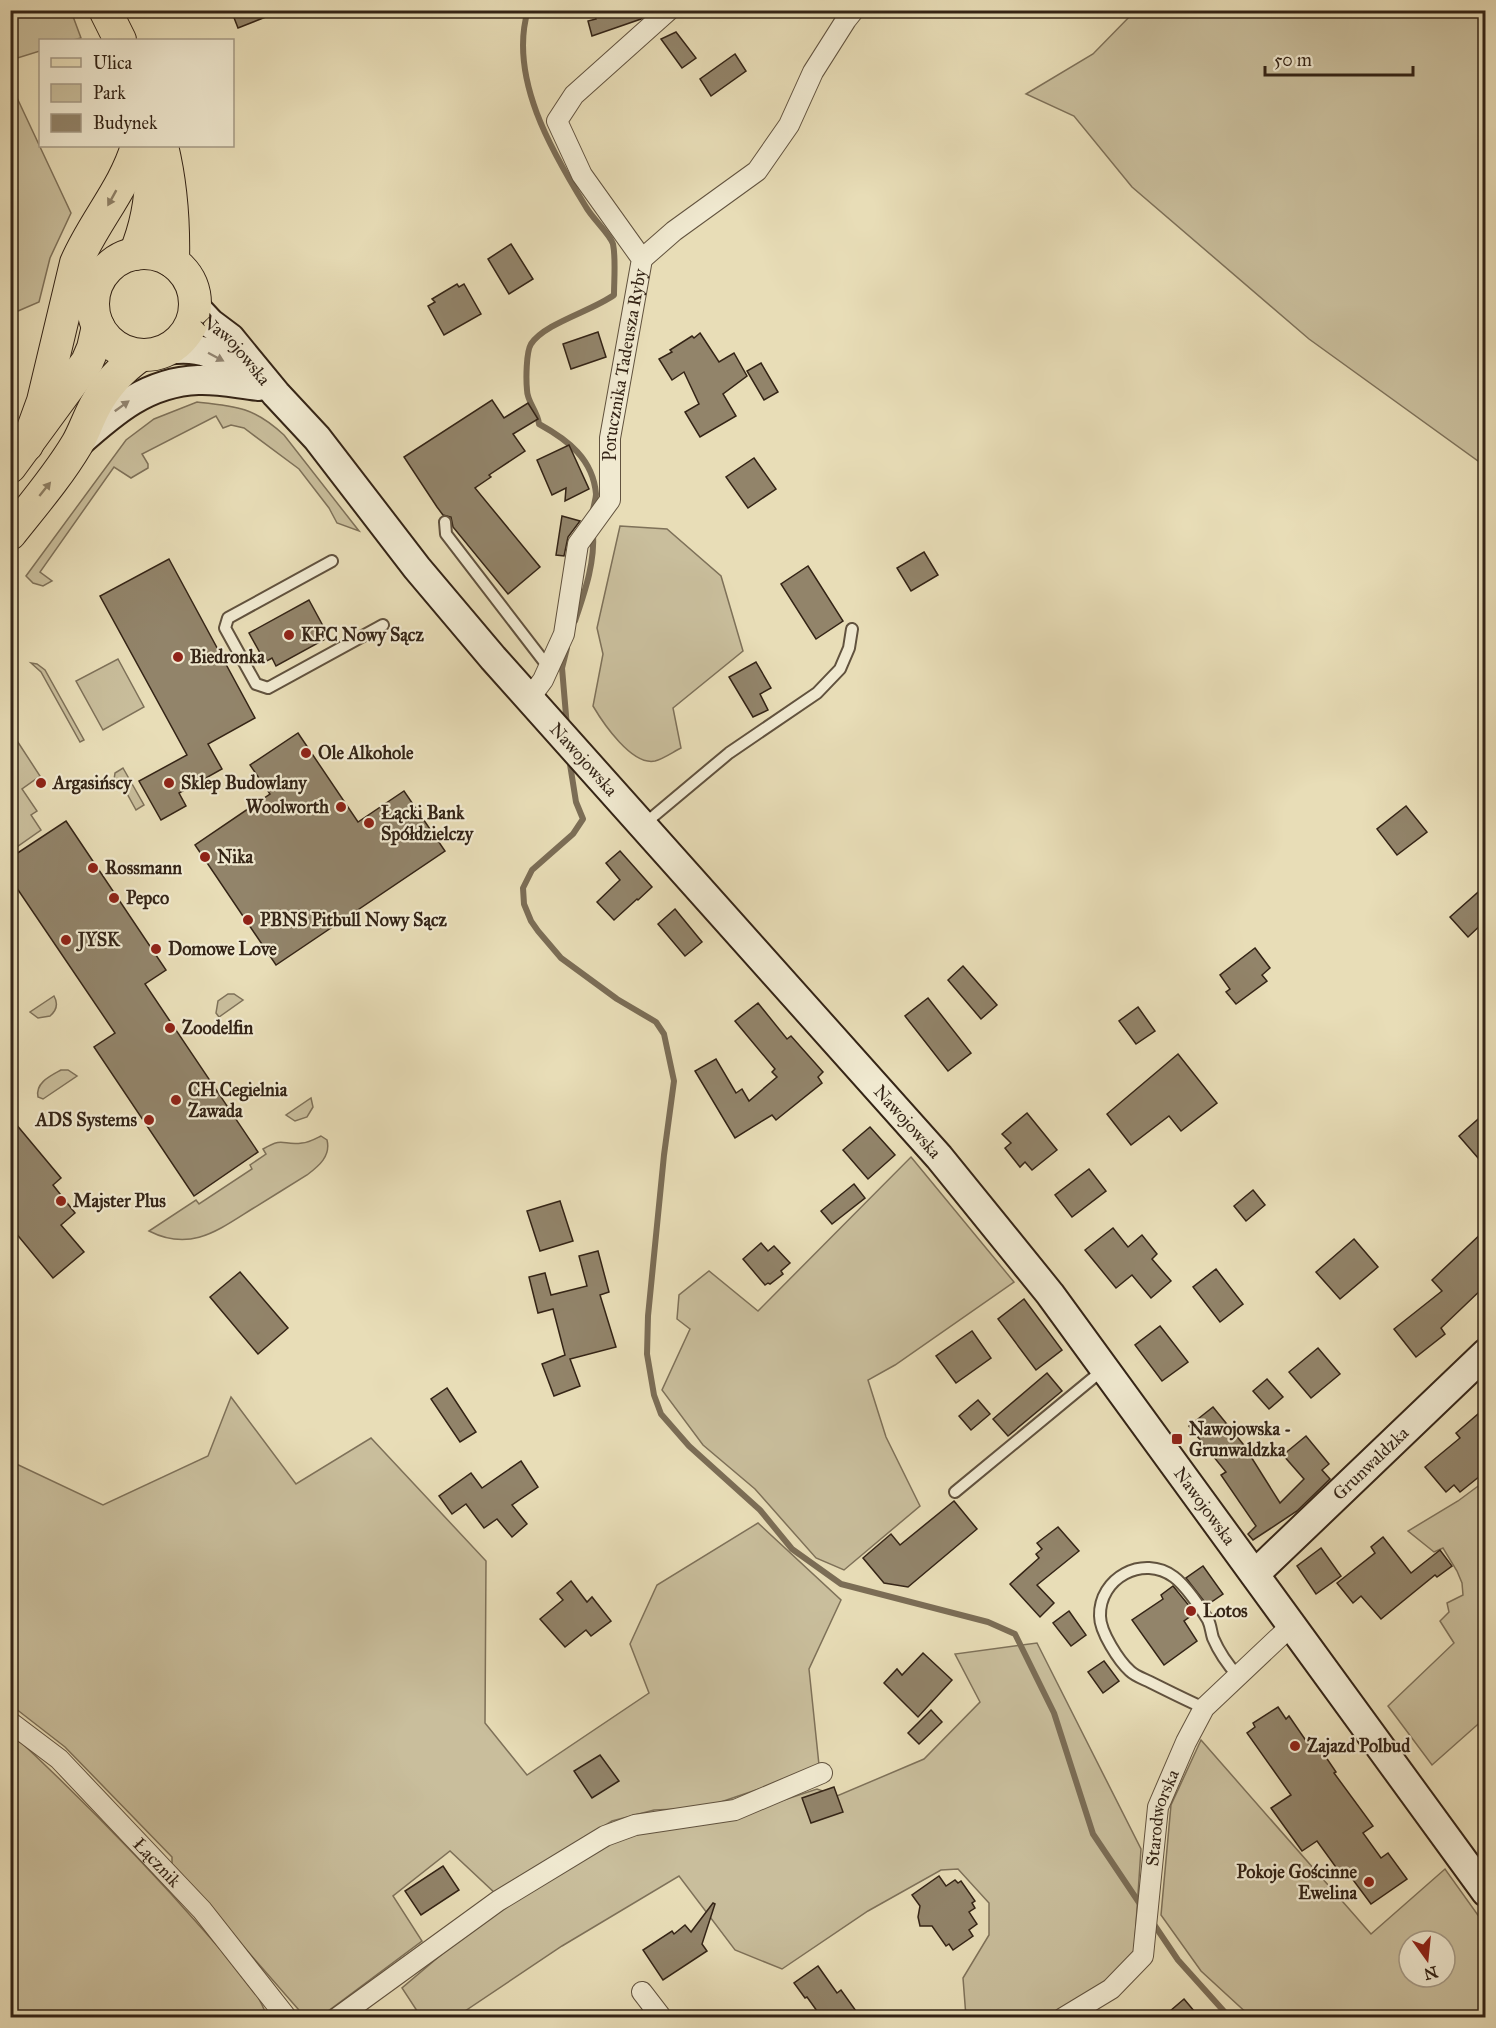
<svg xmlns="http://www.w3.org/2000/svg" width="1496" height="2028" font-family="'IM FELL Great Primer',serif">
<style>
.green{fill:#c9be9c;stroke:#7e7159;stroke-width:1.5;fill-rule:evenodd}
.lines{fill:none;stroke-linecap:round;stroke-linejoin:round}
.stream{stroke:#7b6d56;stroke-width:6}
.building{fill:#92846a;stroke:#342416;stroke-width:1.5}
.lane-casing{stroke:#61523e;stroke-width:14}
.street-casing{stroke:#61523e;stroke-width:22}
.secondary-casing{stroke:#342416;stroke-width:32}
.primary-casing{stroke:#342416;stroke-width:34}
.lane{stroke:#f0e9d0;stroke-width:10}
.street{stroke:#f0e9d0;stroke-width:20}
.secondary{stroke:#f0e9d0;stroke-width:28}
.primary{stroke:#e8ddb7;stroke-width:32}
.oneway{fill:#8e8066}
.oneway2{fill:#928673}
.poi-dot{fill:#8f2418;stroke:#f0e9d0;stroke-width:2}
.labels{text-anchor:middle;dominant-baseline:central;stroke-width:4.5;stroke-linejoin:round;paint-order:stroke}
.street-label{font-size:18px;fill:#342416;stroke:#f0e9d0}
.poi-label{font-size:18px;font-weight:bold;fill:#342416;stroke:#f0e9d0;text-anchor:start}
</style>
<rect width="100%" height="100%" fill="#e8ddb7"/>
<filter id="stains"><feTurbulence type="fractalNoise" baseFrequency=".00333" numOctaves="4"/><feColorMatrix values="0 0 0 0 .2 0 0 0 0 .09 0 0 0 0 .02 0 0 0 .5 -.17"/></filter>
<radialGradient id="worn" r=".72"><stop offset=".6" stop-color="#630" stop-opacity="0"/><stop offset="1" stop-color="#630" stop-opacity=".3"/></radialGradient>
<!-- green -->
<g class="green">
<polygon points="10,11 71,11 81,38 73,40 40,40 40,51 11,60"/>
<polygon points="1135,11 1485,11 1485,466 1309,339 1132,187 1074,116 1026,94 1093,54"/>
<polygon points="11,85 71,213 50,258 39,302 11,314"/>
<path d="M197 402C236 406 254 407 284 435L359 531 337 523 329 508 299 469 244 428 231 425 223 428 216 416 142 454 148 464V468L131 478 114 467 40 572 52 581 43 586 33 583 26 576 126 440 154 419Z"/>
<path d="M620 526 667 529 721 576 743 651 673 708 681 748C673 752 663 759 655 761 632 766 603 723 593 706L603 654 597 628Z"/>
<polygon points="118,659 144,707 103,730 76,681"/>
<polygon points="31,663 37,664 45,670 84,740 80,742 41,672"/>
<polygon points="10,730 40,776 22,789 37,811 31,815 41,830 11,851"/>
<polygon points="123,768 144,805 136,810 120,781 114,780 115,773"/>
<polygon points="228,994 234,994 243,1000 219,1017 216,1013 218,1001"/>
<path d="M54 996C58 1003 57 1010 50 1016L38 1018 30 1012Z"/>
<path d="M61 1070H68L77 1076 43 1099 38 1097C35 1083 50 1076 61 1070Z"/>
<polygon points="311,1098 313,1107 307,1117 295,1121 286,1115"/>
<path d="M321 1136 327 1140C331 1156 319 1166 307 1175 289 1186 270 1198 252 1209 217 1231 190 1252 149 1231L196 1200 199 1204 252 1169 250 1165 266 1154 263 1149C285 1136 282 1146 302 1143 308 1143 315 1139 321 1136Z"/>
<polygon points="911,1157 1014,1282 895,1365 868,1380 886,1437 920,1506 844,1570 816,1558 755,1489 703,1445 662,1390 690,1329 677,1319 679,1295 709,1271 758,1311"/>
<polygon points="231,1397 296,1484 371,1438 486,1561 485,1723 527,1775 649,1693 630,1644 657,1585 758,1523 841,1600 809,1669 819,1765 777,1783 703,1808 654,1810 612,1821 496,1894 450,1851 393,1896 422,1941 320,2017 305,2017 172,1865 172,1857 65,1747 11,1705 10,1461 103,1505 208,1456"/>
<polygon points="1485,1481 1485,1718 1432,1765 1388,1706 1454,1643 1440,1621 1449,1612 1447,1603 1463,1595 1462,1583 1457,1571 1443,1548 1434,1552 1408,1531 1458,1501"/>
<polygon points="1037,1643 1141,1849 1134,1954 1105,1985 1052,2017 966,2017 963,1978 989,1935 989,1903 958,1869 941,1870 868,1911 782,1969 735,1950 679,1876 562,1946 456,2017 421,2017 402,1988 475,1926 616,1840 658,1828 718,1822 817,1789 837,1796 924,1759 980,1702 955,1654"/>
<path d="M10 1732C79 1796 144 1862 206 1933 228 1959 256 1984 267 2017H11Z"/>
<path d="M1201 1740 1371 1934 1445 1869 1485 1925V2017H1251L1201 1971 1161 1915 1171 1805ZM1409 1941H1445V1977H1409Z"/>
</g>
<g class="lines">
<!-- stream -->
<g class="stream">
<path d="M528 10C508 77 552 152 586 207 592 218 610 234 613 244 616 258 614 281 614 295 592 311 545 323 531 344 526 352 526 380 527 390 527 402 538 412 539 424 568 440 593 459 596 494 596 500 593 506 593 512"/>
<path d="M575 621C585 591 595 563 593 532"/>
<polyline points="567,727 562,668 567,648"/>
<polyline points="569,758 576,802 583,819 573,834 532,870 523,888 524,904 531,921 538,931 561,958 617,999 656,1022 664,1034 674,1081 664,1155 648,1316 647,1354 654,1395 661,1414 689,1446 760,1510 792,1549 841,1584 988,1622 1015,1634 1054,1713 1093,1834 1142,1907"/>
<polyline points="1151,1920 1178,1960 1230,2018"/>
</g>
</g>
<!-- building -->
<g class="building">
<polygon points="231,10 280,10 281,11 238,28"/>
<polygon points="593,10 650,10 641,19 592,36 588,21 596,19"/>
<polygon points="676,32 696,58 682,68 661,39"/>
<polygon points="735,54 746,71 711,96 700,79"/>
<polygon points="511,244 533,279 509,294 488,259"/>
<polygon points="457,284 459,287 464,284 481,314 444,335 428,306 435,302 432,299"/>
<polygon points="598,332 606,357 571,369 563,344"/>
<polygon points="700,333 719,362 734,353 747,376 723,394 736,416 700,437 685,412 699,404 684,372 672,380 659,359 672,352 670,350 692,336 694,338"/>
<polygon points="761,363 778,392 764,400 747,371"/>
<polygon points="492,400 504,418 528,403 538,419 513,434 525,451 489,475 491,477 475,488 540,567 508,594 453,527 451,517 443,515 437,507 404,457"/>
<polygon points="569,445 589,489 565,501 566,488 552,495 537,460"/>
<polygon points="754,458 776,489 748,508 726,477"/>
<polygon points="562,516 580,521 568,537 564,556 556,555"/>
<polygon points="924,552 938,575 911,591 897,568"/>
<polygon points="169,559 255,718 208,744 222,769 179,793 186,806 161,820 139,781 187,755 100,596"/>
<polygon points="808,566 843,621 816,639 781,584"/>
<polygon points="309,600 329,637 276,666 272,658 265,662 249,633"/>
<polygon points="756,662 771,688 760,694 768,710 753,717 729,677"/>
<polygon points="298,733 358,822 404,791 445,851 276,965 195,845 270,794 250,765"/>
<polygon points="1406,806 1427,832 1397,855 1377,829"/>
<polygon points="66,821 166,970 145,984 258,1152 194,1196 94,1047 115,1033 10,878 10,858"/>
<polygon points="620,851 652,887 638,900 637,899 614,920 597,902 620,880 606,863"/>
<polygon points="1485,886 1485,921 1468,937 1450,917"/>
<polygon points="675,909 702,942 685,956 658,924"/>
<polygon points="1255,948 1270,968 1262,975 1267,981 1236,1004 1226,992 1230,989 1220,975"/>
<polygon points="963,966 997,1005 981,1019 948,980"/>
<polygon points="928,998 971,1053 948,1071 905,1016"/>
<polygon points="758,1003 787,1039 791,1036 823,1072 818,1077 822,1083 776,1120 772,1115 735,1138 695,1071 716,1059 736,1093 742,1089 749,1101 777,1077 772,1072 775,1069 735,1021"/>
<polygon points="1138,1007 1155,1031 1136,1044 1119,1021"/>
<polygon points="1178,1054 1217,1103 1181,1131 1169,1116 1131,1145 1107,1114"/>
<polygon points="1027,1113 1057,1150 1032,1170 1025,1162 1020,1167 1005,1148 1011,1143 1002,1134"/>
<polygon points="1485,1113 1485,1166 1459,1136"/>
<polygon points="10,1117 61,1178 53,1185 75,1213 61,1225 84,1252 53,1278 10,1226"/>
<polygon points="870,1127 895,1155 868,1179 843,1150"/>
<polygon points="1089,1169 1106,1191 1072,1217 1055,1195"/>
<polygon points="854,1184 865,1198 832,1224 821,1211"/>
<polygon points="1253,1190 1265,1205 1246,1221 1234,1206"/>
<polygon points="560,1201 573,1241 540,1251 527,1211"/>
<polygon points="1113,1228 1128,1247 1142,1235 1157,1254 1152,1259 1171,1281 1151,1298 1132,1275 1116,1288 1085,1250"/>
<polygon points="1485,1230 1485,1286 1441,1328 1445,1334 1416,1357 1394,1329 1442,1291 1432,1280"/>
<polygon points="1354,1239 1378,1267 1340,1299 1316,1272"/>
<polygon points="761,1243 768,1251 774,1246 790,1263 781,1271 783,1274 770,1284 768,1283 765,1285 743,1259"/>
<polygon points="598,1251 609,1292 600,1295 616,1347 570,1359 580,1386 554,1396 542,1364 565,1355 553,1309 538,1313 529,1277 545,1273 551,1295 587,1286 579,1256"/>
<polygon points="1216,1269 1243,1304 1220,1322 1193,1287"/>
<polygon points="240,1272 288,1328 258,1354 210,1297"/>
<polygon points="1024,1299 1062,1350 1036,1370 998,1319"/>
<polygon points="1160,1326 1188,1362 1162,1381 1135,1345"/>
<polygon points="972,1331 991,1358 956,1383 936,1356"/>
<polygon points="1318,1348 1340,1374 1311,1398 1289,1372"/>
<polygon points="1047,1373 1062,1391 1008,1436 993,1419"/>
<polygon points="1267,1379 1283,1397 1269,1409 1253,1391"/>
<polygon points="447,1388 476,1432 460,1442 431,1399"/>
<polygon points="978,1400 990,1414 971,1430 959,1416"/>
<polygon points="1213,1407 1243,1444 1280,1503 1304,1479 1283,1455 1306,1436 1329,1464 1322,1470 1330,1479 1297,1511 1253,1540 1248,1534 1256,1526 1221,1475 1226,1472 1189,1426"/>
<polygon points="1485,1408 1485,1472 1460,1492 1454,1485 1446,1492 1425,1467 1460,1438 1456,1433"/>
<polygon points="521,1461 538,1487 512,1505 527,1524 512,1537 497,1519 484,1528 466,1504 452,1514 439,1496 471,1473 482,1488"/>
<polygon points="954,1501 977,1529 908,1587 884,1583 863,1558 891,1534 900,1545"/>
<polygon points="1058,1527 1079,1551 1037,1585 1054,1603 1040,1617 1010,1584 1039,1558 1036,1554 1042,1549 1037,1543"/>
<polygon points="1383,1537 1411,1573 1440,1550 1452,1566 1437,1577 1435,1575 1381,1619 1361,1596 1353,1603 1337,1583 1375,1553 1371,1547"/>
<polygon points="1321,1548 1341,1576 1316,1594 1297,1566"/>
<polygon points="1203,1566 1223,1594 1207,1605 1186,1578"/>
<polygon points="571,1581 587,1602 592,1597 611,1621 591,1636 586,1630 565,1647 540,1619 563,1600 557,1593"/>
<polygon points="1173,1586 1195,1613 1184,1621 1197,1641 1164,1665 1132,1620 1163,1599 1161,1595"/>
<polygon points="1069,1611 1086,1635 1071,1646 1053,1623"/>
<polygon points="923,1653 952,1680 918,1717 884,1683 897,1669 902,1675"/>
<polygon points="1104,1661 1119,1681 1103,1693 1088,1672"/>
<polygon points="1278,1707 1286,1719 1289,1716 1311,1748 1317,1744 1336,1772 1334,1773 1373,1826 1363,1833 1381,1858 1388,1853 1407,1879 1371,1904 1348,1873 1343,1877 1317,1841 1302,1851 1271,1808 1291,1795 1247,1733 1255,1727 1253,1723"/>
<polygon points="931,1710 942,1722 919,1744 908,1733"/>
<polygon points="600,1755 619,1781 592,1798 574,1771"/>
<polygon points="834,1787 843,1812 811,1823 802,1798"/>
<polygon points="443,1866 459,1890 421,1915 405,1891"/>
<polygon points="939,1876 946,1886 955,1880 958,1883 961,1881 975,1901 972,1903 975,1908 969,1912 977,1924 969,1930 973,1936 953,1950 949,1944 946,1946 932,1926 920,1926 918,1917 920,1906 912,1895"/>
<polygon points="713,1903 715,1904 702,1944 707,1951 663,1980 643,1950 672,1931 674,1934 685,1925 691,1932"/>
<polygon points="818,1966 837,1993 841,1990 861,2018 822,2018 807,1997 805,1998 794,1983"/>
<polygon points="1184,1999 1200,2018 1162,2018"/>
</g>
<g class="lines">
<!-- lane casing -->
<g class="lane-casing">
<g id="lane">
<polyline points="445,522 446,534 549,668"/>
<polyline points="332,561 228,618 225,628 256,684 268,688 383,625"/>
<polyline points="643,825 729,753 817,693 840,669 849,648 852,629"/>
<polyline points="955,1492 1104,1369"/>
<path d="M1204 1708C1186 1700 1168 1691 1150 1682 1144 1679 1135 1676 1130 1671 1119 1661 1100 1632 1100 1616 1099 1578 1143 1554 1174 1577 1185 1585 1201 1608 1208 1620 1211 1626 1211 1632 1213 1638 1219 1652 1228 1665 1238 1676"/>
</g>
</g>
<!-- street casing -->
<g class="street-casing">
<g id="street">
<polyline points="642,259 674,231 757,171 789,125 813,72 846,20 854,10"/>
<path id="s1" d="M529 699 543 680 564 634 578 544 610 500V438L642 259 582 175 557 121 574 95 669 10"/>
<path id="s2" d="M10 1722 59 1759 202 1910 287 2018"/>
<polyline points="642,1992 662,2018"/>
<polyline points="337,2018 498,1901 605,1836 635,1825 735,1810 822,1773"/>
<path id="s3" d="M1063 2018 1111 1989 1143 1956 1158 1807 1186 1742 1204 1708 1292 1625"/>
</g>
</g>
<!-- secondary casing -->
<g class="secondary-casing">
<g id="secondary">
<path id="s4" d="M196 308 210 323 230 338 276 394 317 438 417 568 493 658 939 1157 1050 1294 1486 1892"/>
<path d="M167 350C208 344 222 359 253 382"/>
<path d="M78 443C114 411 147 382 198 380 219 379 239 384 259 386"/>
<path id="s5" d="M1255 1574 1486 1353"/>
</g>
</g>
<!-- primary casing -->
<g class="primary-casing">
<g id="primary">
<polyline points="105,10 120,40"/>
<path d="M162 146C171 183 174 223 173 262"/>
<circle cx="144" cy="304" r="51"/>
<path d="M135 254C147 225 152 198 151 167"/>
<path d="M27 445 43 401 76 263C93 223 125 188 137 146"/>
<polyline points="10,467 87,362 93,348 98,326"/>
<path d="M10 534C33 505 58 476 77 444 84 432 88 419 95 406 106 385 121 369 141 355"/>
</g>
</g>
<!-- lane -->
<use href="#lane" class="lane"/>
<!-- street -->
<use href="#street" class="street"/>
<!-- secondary -->
<use href="#secondary" class="secondary"/>
<!-- primary -->
<use href="#primary" class="primary"/>
</g>
<!-- one-way arrows -->
<defs><path id="oneway-solid" d="M-6-.8H1V-3.2L6.5 0L1 3.2V.8H-6Z" transform="scale(1.5)"/></defs>
<g class="oneway">
<use href="#oneway-solid" transform="translate(112 198) rotate(119)"/>
<use href="#oneway-solid" transform="translate(45 489) rotate(-51)"/>
</g>
<g class="oneway2">
<use href="#oneway-solid" transform="translate(216 357) rotate(28)"/>
<use href="#oneway-solid" transform="translate(122 406) rotate(-36)"/>
</g>
<!-- markers -->
<g class="poi-dot">
<circle cx="289" cy="635" r="6"/>
<circle cx="178" cy="657" r="6"/>
<circle cx="306" cy="753" r="6"/>
<circle cx="41" cy="783" r="6"/>
<circle cx="169" cy="783" r="6"/>
<circle cx="341" cy="807" r="6"/>
<circle cx="369" cy="823" r="6"/>
<circle cx="205" cy="857" r="6"/>
<circle cx="93" cy="868" r="6"/>
<circle cx="114" cy="898" r="6"/>
<circle cx="248" cy="920" r="6"/>
<circle cx="66" cy="940" r="6"/>
<circle cx="156" cy="949" r="6"/>
<circle cx="170" cy="1028" r="6"/>
<circle cx="176" cy="1100" r="6"/>
<circle cx="149" cy="1120" r="6"/>
<circle cx="61" cy="1201" r="6"/>
<rect x="1171" y="1433" width="12" height="12" rx="3"/>
<circle cx="1191" cy="1611" r="6"/>
<circle cx="1295" cy="1746" r="6"/>
<circle cx="1369" cy="1882" r="6"/>
</g>
<g class="labels">
<!-- street labels -->
<g class="street-label">
<text stroke="none"><textPath href="#s4" startOffset="58">Nawojowska</textPath></text>
<text stroke="none"><textPath href="#s1" startOffset="356">Porucznika Tadeusza Ryby</textPath></text>
<text stroke="none"><textPath href="#s4" startOffset="596">Nawojowska</textPath></text>
<text stroke="none"><textPath href="#s4" startOffset="1082">Nawojowska</textPath></text>
<text stroke="none"><textPath href="#s5" startOffset="160">Grunwaldzka</textPath></text>
<text stroke="none"><textPath href="#s4" startOffset="1568">Nawojowska</textPath></text>
<text stroke="none"><textPath href="#s3" startOffset="242">Starodworska</textPath></text>
<text stroke="none"><textPath href="#s2" startOffset="204">Łącznik</textPath></text>
</g>
<!-- poi labels -->
<g class="poi-label">
<text x="301" y="635">KFC Nowy Sącz</text>
<text x="190" y="657">Biedronka</text>
<text x="318" y="753">Ole Alkohole</text>
<text x="53" y="783">Argasińscy</text>
<text x="181" y="783">Sklep Budowlany</text>
<text x="329" y="807" text-anchor="end">Woolworth</text>
<text x="381" y="813">Łącki Bank<tspan x="381" dy="21">Spółdzielczy</tspan></text>
<text x="217" y="857">Nika</text>
<text x="105" y="868">Rossmann</text>
<text x="126" y="898">Pepco</text>
<text x="260" y="920">PBNS Pitbull Nowy Sącz</text>
<text x="78" y="940">JYSK</text>
<text x="168" y="949">Domowe Love</text>
<text x="182" y="1028">Zoodelfin</text>
<text x="188" y="1090">CH Cegielnia<tspan x="188" dy="21">Zawada</tspan></text>
<text x="137" y="1120" text-anchor="end">ADS Systems</text>
<text x="73" y="1201">Majster Plus</text>
<text x="1189" y="1429">Nawojowska -<tspan x="1189" dy="21">Grunwaldzka</tspan></text>
<text x="1203" y="1611">Lotos</text>
<text x="1307" y="1746">Zajazd Polbud</text>
<text x="1357" y="1872" text-anchor="end">Pokoje Gościnne<tspan x="1357" dy="21">Ewelina</tspan></text>
</g>
</g>
<!-- margin -->
<rect width="1496" height="2028" fill="none" stroke="#e8ddb7" stroke-width="36"/>
<rect x="12" y="12" width="1472" height="2004" fill="none" stroke="#342416" stroke-width="3"/>
<rect x="18" y="18" width="1460" height="1992" fill="none" stroke="#342416" stroke-width="1.5"/>
<!-- legend -->
<rect x="39" y="39" width="195" height="108" fill="#f0e9d0" stroke="#a59a86" stroke-width="1.5"/>
<rect x="51" y="58" width="30" height="9" fill="#e8ddb7" stroke="#a59a86" stroke-width="1.5"/>
<text x="93" y="69" font-size="18" fill="#342416">Ulica</text>
<rect x="51" y="84" width="30" height="18" fill="#c9be9c" stroke="#a59a86" stroke-width="1.5"/>
<text x="93" y="99" font-size="18" fill="#342416">Park</text>
<rect x="51" y="114" width="30" height="18" fill="#92846a" stroke="#a59a86" stroke-width="1.5"/>
<text x="93" y="129" font-size="18" fill="#342416">Budynek</text>
<!-- north arrow -->
<g transform="translate(1427 1959) rotate(165)"><circle r="28" fill="#f0e9d0" stroke="#a59a86" stroke-width="1.5"/>
<path d="M0-4.5L10 22L0 15L-10 22Z" fill="#8f2418"/>
<text y="-9" font-size="16" font-weight="bold" text-anchor="middle" fill="#342416">N</text>
</g>
<!-- scale -->
<path d="M1265 66v9h148v-9" fill="none" stroke="#342416" stroke-width="3"/>
<text x="1274" y="66" font-size="18" fill="#342416" stroke="#f0e9d0" stroke-width="4.5" paint-order="stroke">50 m</text>
<rect width="100%" height="100%" filter="url(#stains)"/>
<rect width="100%" height="100%" fill="url(#worn)"/>
</svg>
